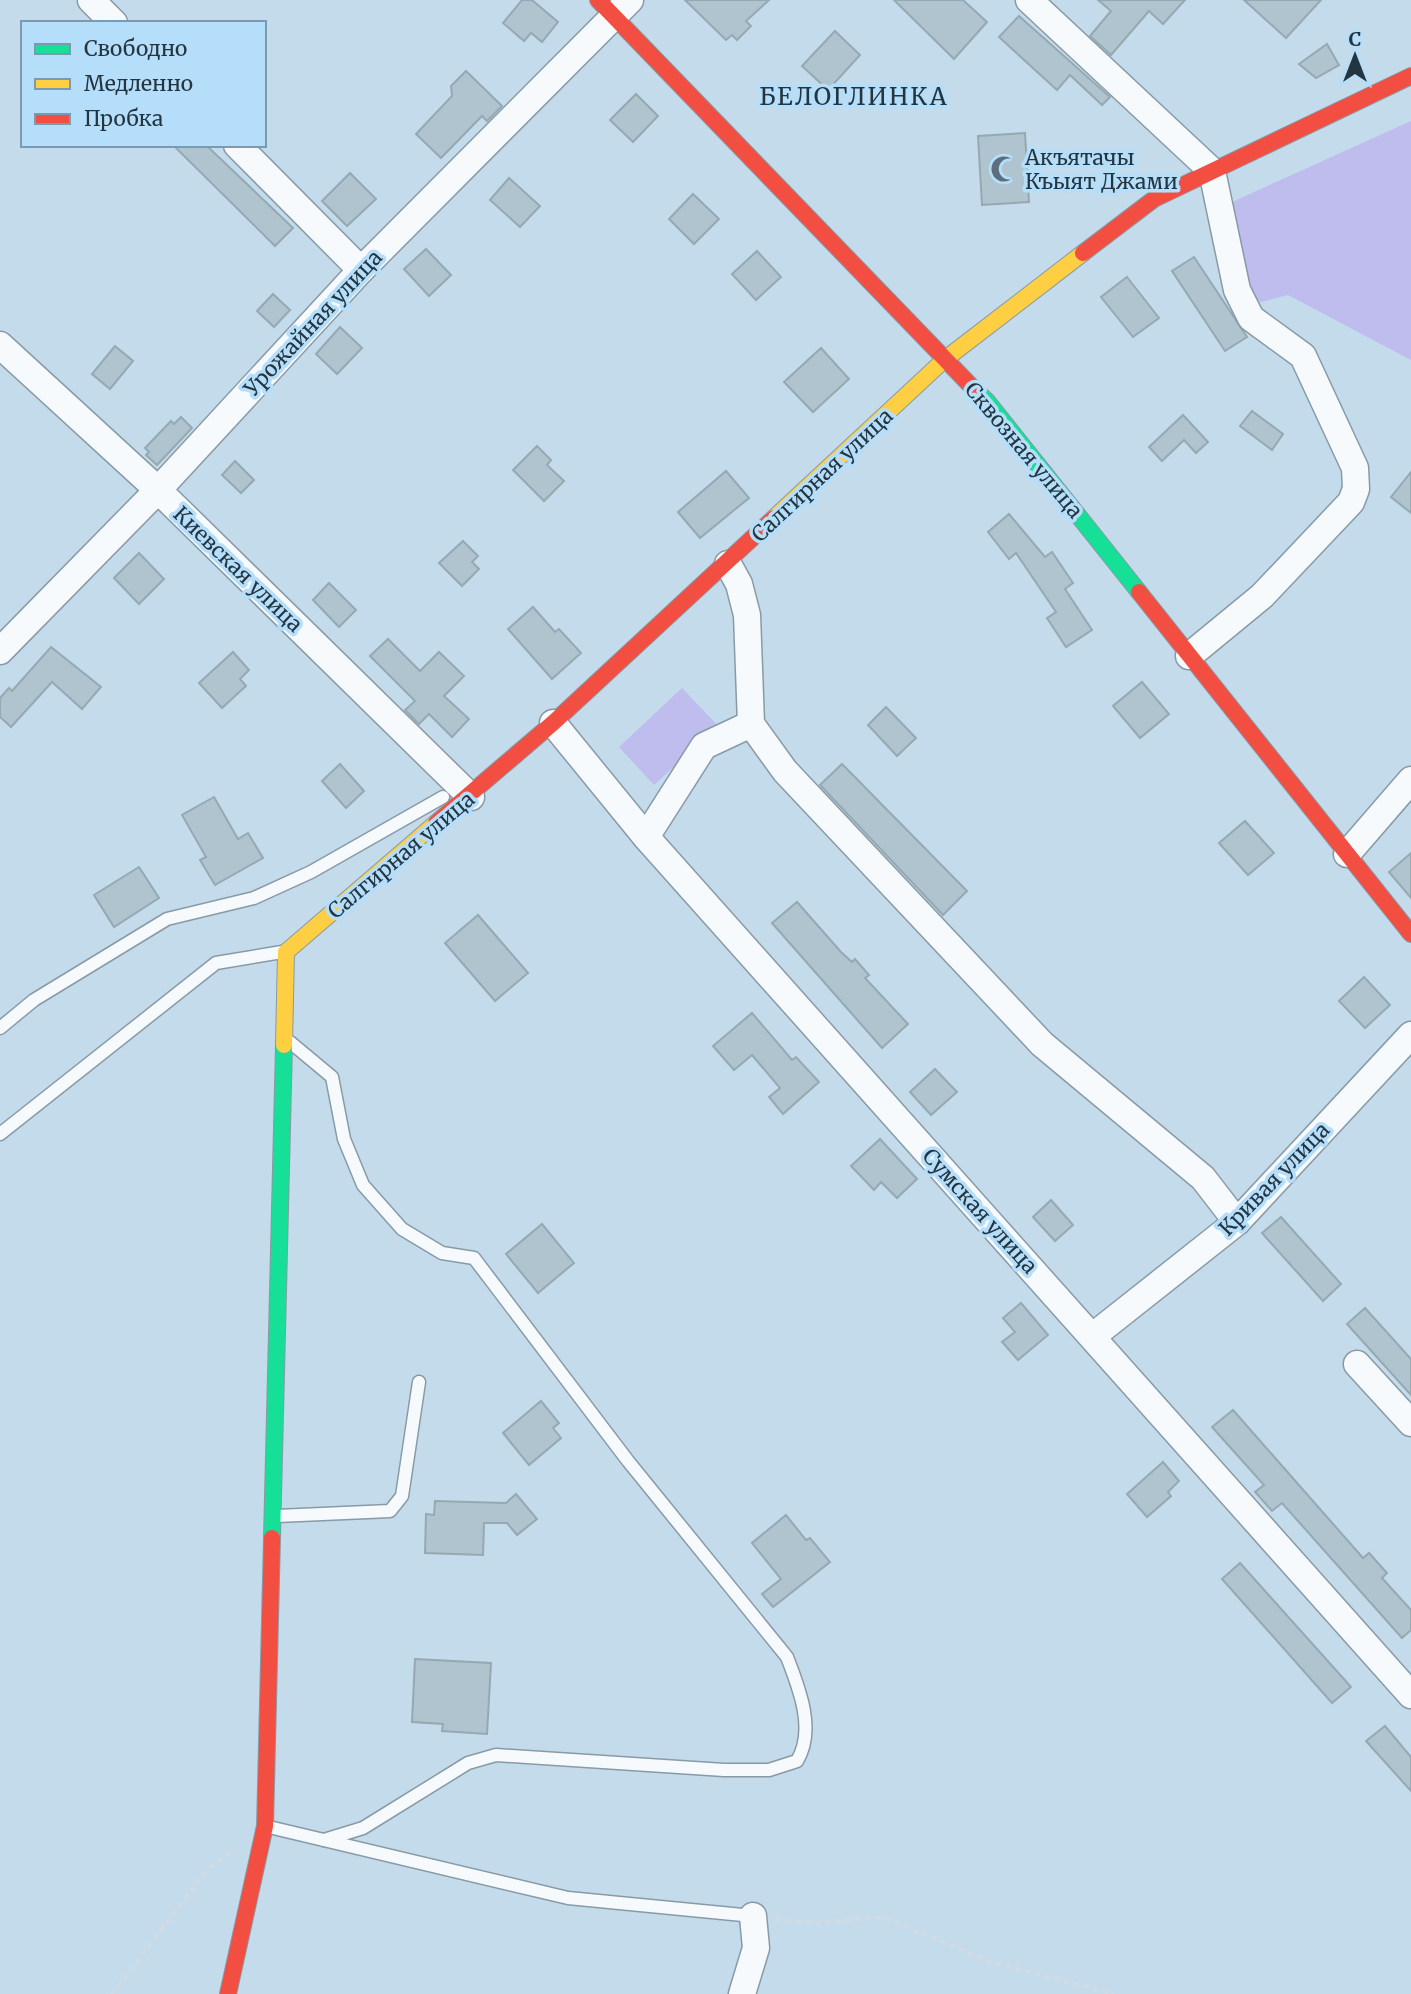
<svg xmlns="http://www.w3.org/2000/svg" width="1411" height="1994" font-family="Merriweather,serif">
<style>
.green{fill:#bfbcee}
.building{fill:#afc4ce;stroke:#95a9b3;stroke-width:2}
.lines{fill:none;stroke-linecap:round;stroke-linejoin:round}
.lane-casing{stroke:#889aa6;stroke-width:15}
.street-casing{stroke:#889aa6;stroke-width:29}
.fast-casing{stroke:#889aa6;stroke-width:18}
.slow-casing{stroke:#889aa6;stroke-width:18}
.jam-casing{stroke:#889aa6;stroke-width:18}
.path{stroke:#d3dbe0;stroke-width:3.5;stroke-dasharray:5 5;stroke-linecap:butt}
.lane{stroke:#f6fafc;stroke-width:12}
.street{stroke:#f6fafc;stroke-width:26}
.fast{stroke:#16e098;stroke-width:16}
.slow{stroke:#ffcf43;stroke-width:16}
.jam{stroke:#f24e42;stroke-width:16}
.labels{text-anchor:middle;dominant-baseline:central;stroke-width:7;stroke-linejoin:round;paint-order:stroke}
.poi-label{font-size:21px;fill:#253540;stroke:#b5defa;text-anchor:start}
.street-label{font-size:21px;fill:#253540;stroke:#b5defa}
.quarter-label{font-size:24px;letter-spacing:2px;fill:#253540;stroke:#b5defa}
</style>
<rect width="100%" height="100%" fill="#c4dbeb"/>
<!-- green -->
<g class="green">
<polygon points="1411,121 1411,360 1288,295 1261,302 1242,289 1232,202"/>
<polygon points="682,688 718,726 654,785 619,747"/>
</g>
<!-- building -->
<g class="building">
<polygon points="522,0 532,0 558,22 542,42 531,33 524,41 503,23"/>
<polygon points="685,0 769,0 746,21 751,26 737,40 732,35 726,40"/>
<polygon points="894,0 963,0 987,22 954,59"/>
<polygon points="1098,0 1185,0 1163,24 1149,11 1111,55 1090,36 1111,11"/>
<polygon points="1244,0 1321,0 1286,38"/>
<polygon points="1019,16 1110,97 1102,105 1070,75 1057,90 999,37"/>
<polygon points="835,31 860,55 828,90 802,66"/>
<polygon points="1327,44 1339,65 1316,78 1299,64"/>
<polygon points="466,71 502,106 487,121 482,116 441,158 416,134 452,96 451,86"/>
<polygon points="636,94 658,116 633,142 610,120"/>
<polygon points="1025,133 1029,202 982,205 978,136"/>
<polygon points="173,145 206,145 293,228 275,246"/>
<polygon points="350,173 376,199 347,226 322,201"/>
<polygon points="509,178 540,206 520,227 490,200"/>
<polygon points="693,194 719,219 694,244 669,219"/>
<polygon points="426,249 451,275 429,296 404,269"/>
<polygon points="757,251 781,277 756,300 732,274"/>
<polygon points="1194,257 1247,337 1225,351 1172,271"/>
<polygon points="1127,277 1159,318 1133,337 1101,297"/>
<polygon points="273,294 290,310 274,327 257,311"/>
<polygon points="340,327 362,348 337,374 316,354"/>
<polygon points="115,346 133,361 110,389 92,374"/>
<polygon points="821,348 849,379 813,412 784,382"/>
<polygon points="1252,411 1283,434 1272,450 1240,426"/>
<polygon points="1183,415 1208,442 1196,453 1184,440 1162,461 1149,447"/>
<polygon points="181,417 192,428 157,465 146,455 149,452 145,448 171,421 174,424"/>
<polygon points="537,446 551,460 547,465 564,481 544,501 513,470"/>
<polygon points="235,461 254,480 241,493 222,475"/>
<polygon points="726,471 749,498 700,538 678,512"/>
<polygon points="1411,472 1411,513 1391,497"/>
<polygon points="1009,514 1045,557 1052,552 1073,583 1065,589 1092,630 1066,647 1047,618 1056,612 1016,553 1009,559 988,532"/>
<polygon points="463,541 478,556 472,562 479,569 462,586 439,563"/>
<polygon points="139,553 164,579 139,604 114,578"/>
<polygon points="329,583 356,610 339,627 313,600"/>
<polygon points="533,607 555,632 559,629 581,653 552,679 508,629"/>
<polygon points="388,639 420,671 439,652 464,676 444,696 469,719 452,737 429,714 419,724 405,710 415,701 370,656"/>
<polygon points="51,647 101,687 82,709 52,682 11,727 0,717 0,698 9,688 12,691"/>
<polygon points="233,652 249,670 240,679 246,686 222,708 199,683"/>
<polygon points="1142,682 1169,714 1140,738 1113,706"/>
<polygon points="886,707 916,738 897,756 868,725"/>
<polygon points="340,764 364,791 346,808 322,781"/>
<polygon points="842,764 967,891 943,915 820,785"/>
<polygon points="214,797 238,839 248,833 263,858 215,885 200,860 206,857 182,815"/>
<polygon points="1245,821 1274,853 1248,875 1219,843"/>
<polygon points="1411,853 1411,898 1389,872"/>
<polygon points="139,867 159,898 114,927 94,895"/>
<polygon points="797,902 841,952 852,962 855,959 869,975 865,978 908,1024 882,1048 772,923"/>
<polygon points="478,915 528,973 495,1001 445,943"/>
<polygon points="1364,977 1390,1005 1365,1028 1339,1001"/>
<polygon points="752,1013 792,1060 796,1057 819,1082 783,1114 769,1097 780,1088 752,1055 734,1070 713,1046"/>
<polygon points="935,1069 957,1092 931,1115 910,1092"/>
<polygon points="880,1139 917,1179 897,1198 881,1182 874,1190 851,1166"/>
<polygon points="1051,1200 1073,1225 1055,1241 1033,1217"/>
<polygon points="1281,1217 1341,1284 1323,1301 1262,1233"/>
<polygon points="542,1224 574,1263 538,1293 506,1254"/>
<polygon points="1021,1303 1048,1335 1018,1360 1002,1342 1015,1332 1003,1318"/>
<polygon points="1365,1308 1411,1359 1411,1395 1347,1324"/>
<polygon points="541,1401 559,1423 553,1428 561,1438 529,1465 503,1433"/>
<polygon points="1233,1410 1363,1558 1369,1553 1387,1573 1382,1578 1411,1610 1411,1630 1402,1638 1282,1503 1272,1511 1255,1492 1264,1485 1212,1427"/>
<polygon points="1163,1462 1179,1481 1168,1492 1171,1496 1147,1517 1127,1494"/>
<polygon points="516,1494 537,1519 517,1535 507,1523 484,1523 483,1555 425,1553 426,1514 434,1515 435,1501 506,1503"/>
<polygon points="786,1515 806,1540 810,1538 830,1562 773,1607 762,1594 781,1579 752,1543"/>
<polygon points="1240,1563 1351,1687 1332,1703 1222,1579"/>
<polygon points="415,1659 491,1663 487,1734 442,1731 443,1724 412,1722"/>
<polygon points="1385,1726 1411,1757 1411,1791 1366,1741"/>
</g>
<g class="lines">
<!-- lane casing -->
<g class="lane-casing">
<g id="lane">
<polyline points="0,1028 34,1000 167,919 254,898 311,872 443,797"/>
<path d="M290 1042 332 1077 344 1139 363 1185 402 1229 442 1253 474 1258 628 1461 787 1657C799 1688 816 1730 797 1761L769 1770H724L496 1755 468 1763 363 1828 324 1840"/>
<polyline points="0,1134 216,963 282,952"/>
<polyline points="277,1516 390,1511 402,1496 419,1382"/>
<polyline points="269,1827 568,1898 753,1916"/>
</g>
</g>
<!-- street casing -->
<g class="street-casing">
<g id="street">
<polyline points="91,0 114,23"/>
<polyline points="1029,0 1212,171 1237,290 1251,318 1303,356 1355,468 1356,489 1351,502 1262,596 1189,656"/>
<polyline points="237,145 361,270"/>
<polyline points="0,345 158,490 471,797"/>
<polyline points="728,564 739,584 747,615 751,724 785,771 1042,1044 1203,1178 1237,1222"/>
<polyline points="0,651 158,490 361,270 630,0"/>
<polyline points="553,723 646,837 1411,1695"/>
<polyline points="646,837 704,746 751,724"/>
<polyline points="1347,854 1411,780"/>
<polyline points="1093,1336 1237,1222 1411,1035"/>
<polyline points="1357,1364 1411,1423"/>
<polyline points="742,1994 756,1948 753,1916"/>
</g>
</g>
<!-- fast casing -->
<g class="fast-casing">
<g id="fast">
<polyline points="972,387 987,401 1139,592"/>
<polyline points="272,1538 284,1045"/>
</g>
</g>
<!-- slow casing -->
<g class="slow-casing">
<g id="slow">
<polyline points="774,518 944,360 1083,253"/>
<polyline points="284,1045 286,952 436,823"/>
</g>
</g>
<!-- jam casing -->
<g class="jam-casing">
<g id="jam">
<polyline points="598,0 972,387"/>
<polyline points="1083,253 1154,199 1411,76"/>
<polyline points="1139,592 1411,934"/>
<polyline points="436,823 553,723 774,518"/>
<polyline points="228,1994 265,1826 272,1538"/>
</g>
</g>
<!-- path -->
<g class="path">
<polyline points="776,1919 816,1923 882,1917 991,1962 1114,1994"/>
<polyline points="112,1994 207,1870 230,1853"/>
</g>
<!-- lane -->
<use href="#lane" class="lane"/>
<!-- street -->
<use href="#street" class="street"/>
<!-- fast -->
<use href="#fast" class="fast"/>
<!-- slow -->
<use href="#slow" class="slow"/>
<!-- jam -->
<use href="#jam" class="jam"/>
</g>
<!-- icons -->
<defs>
<g id="mosque-bare" transform="scale(2.1)"><path d="M3.5-4.9A6 6 0 1 0 3.5 4.9A5 5 0 1 1 3.5-4.9Z" fill="#5d6f7c" stroke="#b5defa" stroke-width="2.5" paint-order="stroke"/></g>
</defs>
<g fill-rule="evenodd">
<use href="#mosque-bare" x="1004" y="169"/>
</g>
<g class="labels">
<!-- poi labels -->
<g class="poi-label">
<text x="1025" y="157">Акъятачы<tspan x="1025" dy="24">Къыят Джами</tspan></text>
</g>
<!-- street labels -->
<g class="street-label">
<text transform="translate(313 323) rotate(-47)">Урожайная улица</text>
<text transform="translate(1024 450) rotate(50)">Сквозная улица</text>
<text transform="translate(822 475) rotate(-43)">Салгирная улица</text>
<text transform="translate(238 569) rotate(44)">Киевская улица</text>
<text transform="translate(401 855) rotate(-40)">Салгирная улица</text>
<text transform="translate(1274 1179) rotate(-46)">Кривая улица</text>
<text transform="translate(980 1211) rotate(48)">Сумская улица</text>
</g>
<!-- quarter labels -->
<g class="quarter-label">
<text x="854" y="96">БЕЛОГЛИНКА</text>
</g>
</g>
<!-- legend -->
<rect x="21" y="21" width="245" height="126" fill="#b5defa" stroke="#7b9ab0" stroke-width="2"/>
<rect x="35" y="44" width="35" height="10" fill="#16e098" stroke="#7b9ab0" stroke-width="2"/>
<text x="84" y="56" font-size="21" fill="#253540">Свободно</text>
<rect x="35" y="79" width="35" height="10" fill="#ffcf43" stroke="#7b9ab0" stroke-width="2"/>
<text x="84" y="91" font-size="21" fill="#253540">Медленно</text>
<rect x="35" y="114" width="35" height="10" fill="#f24e42" stroke="#7b9ab0" stroke-width="2"/>
<text x="84" y="126" font-size="21" fill="#253540">Пробка</text>
<!-- north arrow -->
<g transform="translate(1355 56)" stroke="#b5defa" stroke-width="5" paint-order="stroke">
<path d="M0-5L12 26L0 18L-12 26Z" fill="#253540"/>
<text y="-10" font-size="19" font-weight="bold" text-anchor="middle" fill="#253540">С</text>
</g>
</svg>
